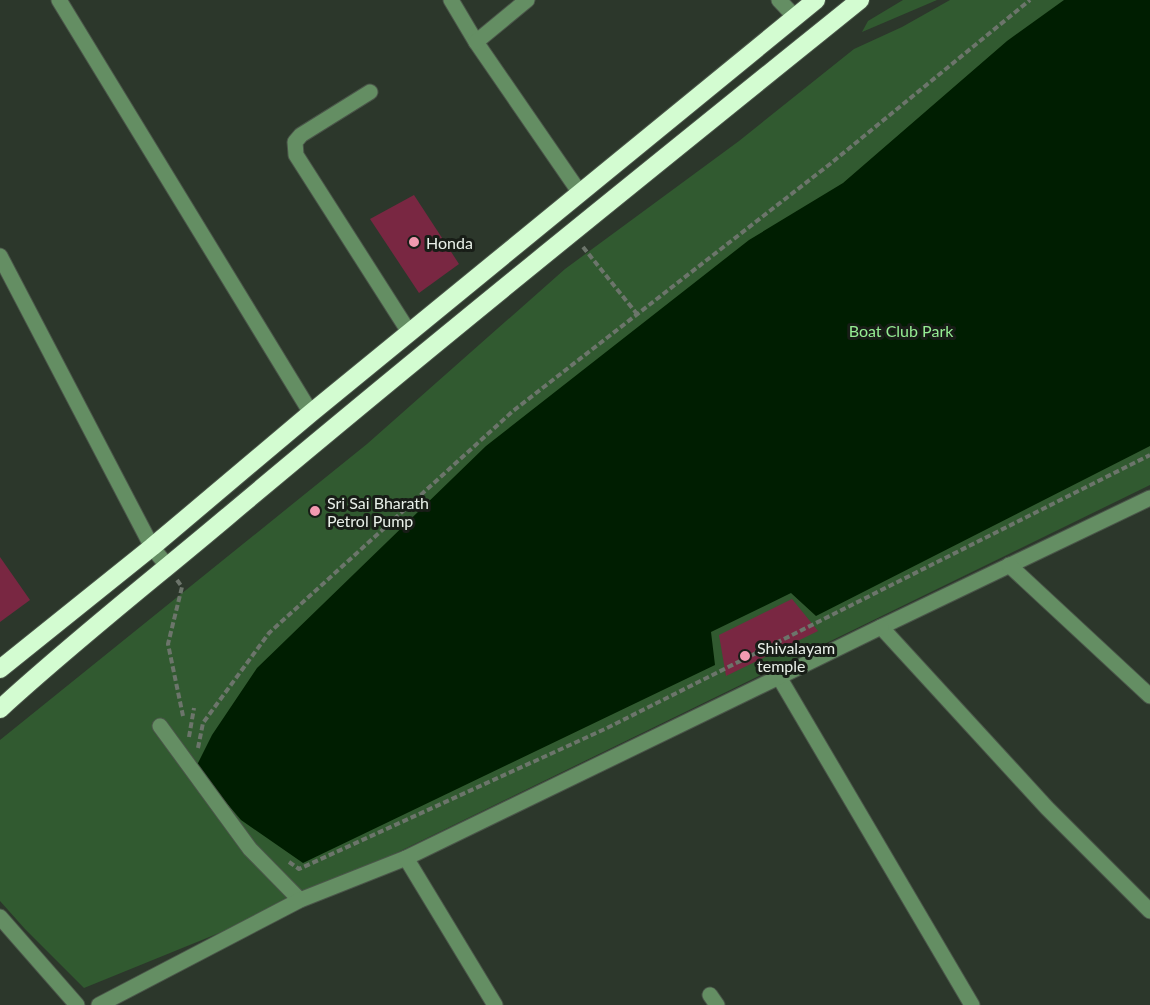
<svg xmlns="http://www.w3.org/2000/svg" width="1150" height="1005" font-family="Lato,sans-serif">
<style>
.green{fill:#315a30}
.water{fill:#001e01}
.building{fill:#792742}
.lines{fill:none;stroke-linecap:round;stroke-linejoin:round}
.minor-casing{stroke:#4a5549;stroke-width:17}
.highway-casing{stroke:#4a5549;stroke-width:20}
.path{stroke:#6c756b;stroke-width:4;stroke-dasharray:6 3;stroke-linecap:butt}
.minor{stroke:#648e63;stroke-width:15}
.highway{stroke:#d3fcd1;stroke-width:18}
.poi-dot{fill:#f29ab0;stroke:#181d17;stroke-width:2}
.labels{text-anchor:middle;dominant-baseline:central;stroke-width:6;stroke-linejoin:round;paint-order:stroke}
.poi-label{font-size:16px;fill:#e9f0e9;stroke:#181d17;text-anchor:start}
.park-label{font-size:16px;fill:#95ec93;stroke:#181d17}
</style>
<rect width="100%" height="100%" fill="#2c372b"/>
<!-- green -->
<g class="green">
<polygon points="903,0 937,0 862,32 868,21"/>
<polygon points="950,0 1150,0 1150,485 300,900 84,988 25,929 0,901 0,740 367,444 565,269 739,141 854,49 902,27"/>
</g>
<!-- water -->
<polygon class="water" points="1064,0 1150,0 1150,446 816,616 791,593 711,632 715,665 303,863 241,820 196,767 212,735 257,668 486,446 749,240 843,183 1007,41"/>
<!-- building -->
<g class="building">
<polygon points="414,195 459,264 419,293 370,219"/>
<polygon points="0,557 30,600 0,622"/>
<polygon points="792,599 818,631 726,676 719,635"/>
</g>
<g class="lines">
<!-- minor casing -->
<g class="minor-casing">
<g id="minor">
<polyline points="59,0 311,413"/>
<polyline points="451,0 476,42 580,193"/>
<polyline points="779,0 795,17"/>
<polyline points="476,42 527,0"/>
<polyline points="370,92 301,135 295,142 296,155 409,332"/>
<polyline points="0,256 152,547 168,567"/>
<polyline points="1150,498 881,627 1047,808 1150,911"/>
<polyline points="1009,565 1150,696"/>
<polyline points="881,627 779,677 972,1005"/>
<polyline points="160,726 250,849 300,900"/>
<polyline points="0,917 77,1005"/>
<polyline points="710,995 717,1005"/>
<polyline points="99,1005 300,900 406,858"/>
<polyline points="495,1005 406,858 779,677"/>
</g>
</g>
<!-- highway casing -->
<g class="highway-casing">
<g id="highway">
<polyline points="0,669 152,547 311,413 816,0"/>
<path d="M0 709C73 642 151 581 227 517 435 342 648 171 860 0"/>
</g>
</g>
<!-- path -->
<g class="path">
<polyline points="583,247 637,314"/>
<polyline points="177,580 182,587 168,644 183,716"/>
<polyline points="189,737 194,708"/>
<polyline points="198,748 203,723 269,633 513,411 830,164 1030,0"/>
<polyline points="289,862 299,869 607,728 1150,455"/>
</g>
<!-- minor -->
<use href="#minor" class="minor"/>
<!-- highway -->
<use href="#highway" class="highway"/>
</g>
<!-- markers -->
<g class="poi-dot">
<circle cx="414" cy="242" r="6"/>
<circle cx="315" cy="511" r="6"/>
<circle cx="745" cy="656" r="6"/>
</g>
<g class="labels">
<!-- poi labels -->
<g class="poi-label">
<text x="426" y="242">Honda</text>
<text x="327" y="502">Sri Sai Bharath<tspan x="327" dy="18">Petrol Pump</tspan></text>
<text x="757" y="647">Shivalayam<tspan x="757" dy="18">temple</tspan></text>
</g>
<!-- park labels -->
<g class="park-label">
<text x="901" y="330">Boat Club Park</text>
</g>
</g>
</svg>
